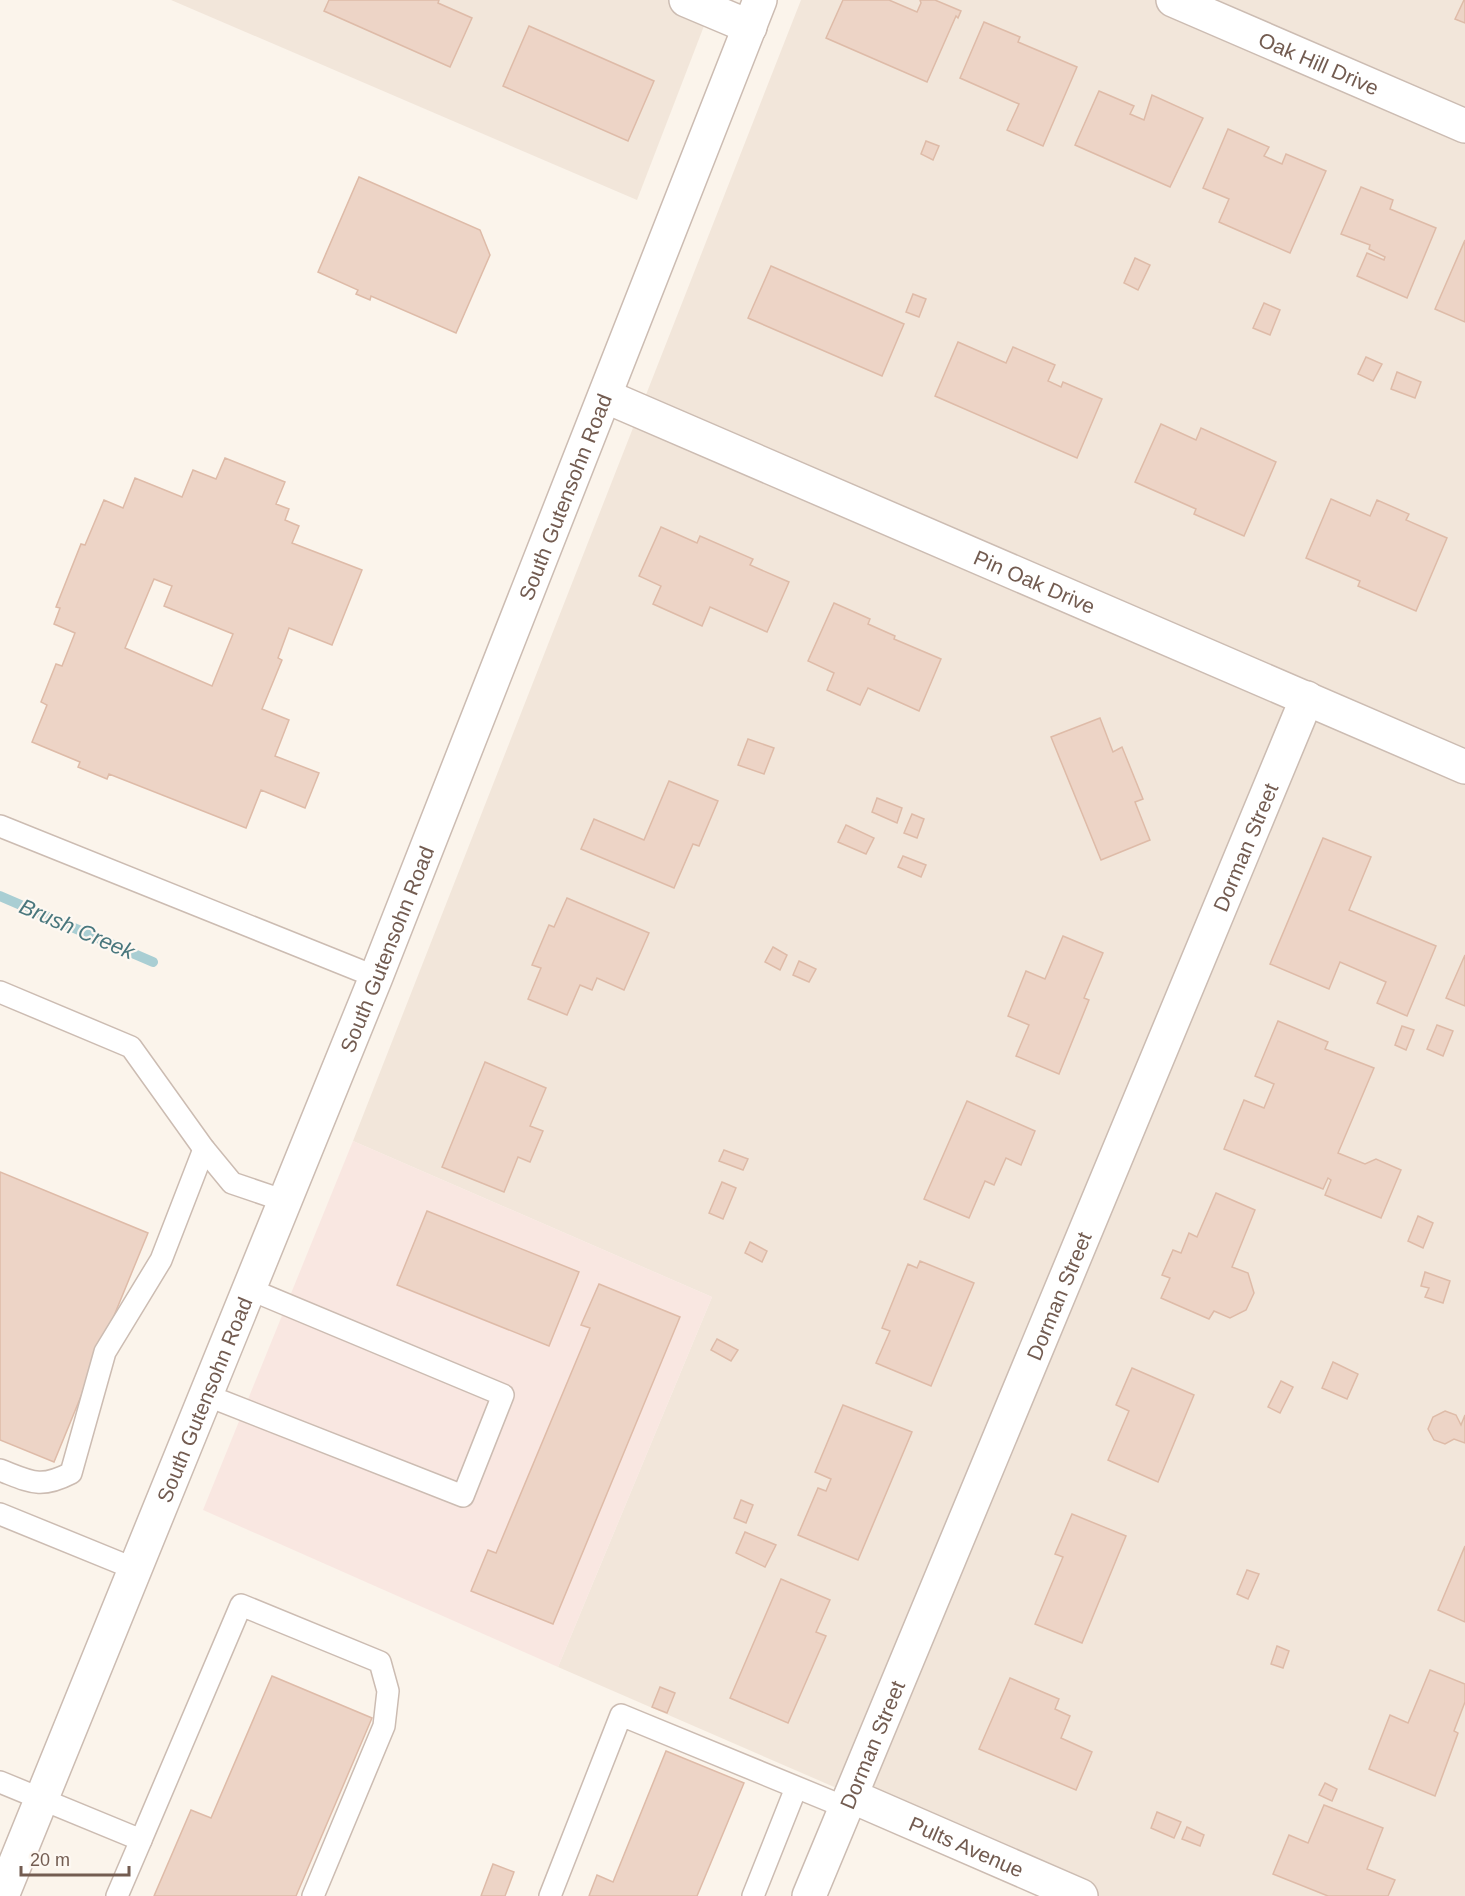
<svg xmlns="http://www.w3.org/2000/svg" width="1465" height="1896" font-family="Helvetica,sans-serif">
<style>
.residential{fill:#f2e6da}
.commercial{fill:#f9e7e1}
.lines{fill:none;stroke-linecap:round;stroke-linejoin:round}
.stream{stroke:#a9ced3;stroke-width:10}
.building{fill:#edd4c6;stroke:#debba8;stroke-width:1.5;fill-rule:evenodd}
.service-casing{stroke:#ccbcb2;stroke-width:24}
.minor-casing{stroke:#ccbcb2;stroke-width:36}
.tertiary-casing{stroke:#ccbcb2;stroke-width:36}
.service{stroke:#fff;stroke-width:21}
.minor{stroke:#fff;stroke-width:33}
.tertiary{stroke:#fff;stroke-width:33}
.labels{text-anchor:middle;dominant-baseline:central;stroke-width:4.5;stroke-linejoin:round;paint-order:stroke}
.street-label{font-size:21px;fill:#735c51;stroke:#fdf8f2}
.water-label{font-size:22px;font-style:italic;fill:#49777d;stroke:#fdf8f2}
</style>
<rect width="100%" height="100%" fill="#fbf4eb"/>
<!-- residential -->
<g class="residential">
<polygon points="171,0 714,0 637,200"/>
<polygon points="801,0 1465,0 1465,1896 1085,1896 558,1667 712,1297 353,1141"/>
</g>
<!-- commercial -->
<polygon class="commercial" points="353,1141 712,1297 558,1667 203,1510"/>
<g class="lines">
<!-- stream -->
<polyline class="stream" points="0,896 153,962"/>
</g>
<!-- building -->
<g class="building">
<polygon points="329,0 439,0 438,3 472,18 450,67 324,11"/>
<polygon points="843,0 889,0 917,12 921,3 920,0 935,0 961,11 958,18 956,16 927,82 826,38"/>
<polygon points="1464,0 1465,0 1465,23 1455,19"/>
<polygon points="984,22 1020,37 1018,42 1077,67 1043,146 1007,130 1019,104 960,78"/>
<polygon points="529,26 654,81 628,141 503,86"/>
<polygon points="1099,91 1134,106 1130,114 1144,120 1152,95 1203,118 1170,187 1075,145"/>
<polygon points="1228,129 1269,147 1264,156 1282,164 1286,154 1326,171 1290,253 1219,222 1229,199 1203,188"/>
<polygon points="926,141 939,146 933,160 921,154"/>
<polygon points="359,177 480,230 490,255 456,333 371,296 370,300 356,294 358,290 318,272"/>
<polygon points="1361,187 1393,200 1390,209 1436,228 1407,298 1357,276 1367,253 1384,260 1385,257 1369,249 1370,245 1341,234"/>
<polygon points="1465,240 1465,322 1435,309"/>
<polygon points="1135,258 1150,265 1138,290 1124,283"/>
<polygon points="771,266 904,324 882,376 748,318"/>
<polygon points="913,294 926,299 919,317 906,312"/>
<polygon points="1264,303 1280,310 1270,335 1253,328"/>
<polygon points="958,342 1006,363 1013,347 1055,365 1048,381 1061,387 1063,382 1102,399 1077,458 935,396"/>
<polygon points="1366,357 1382,364 1373,381 1358,374"/>
<polygon points="1397,372 1421,382 1415,398 1391,389"/>
<polygon points="1161,424 1196,440 1201,428 1276,462 1244,536 1194,514 1196,509 1135,482"/>
<path d="M225 458 285 482 276 504 289 509 285 520 299 526 292 543 362 570 332 645 289 628 278 658 282 660 262 709 289 720 275 756 319 773 305 808 261 790 246 828 109 774 107 779 78 767 80 762 32 742 47 705 41 702 56 664 62 666 75 633 54 624 60 608 56 607 81 544 85 545 104 500 123 508 135 478 182 497 193 470 216 479ZM154 579 172 586 164 606 233 634 212 686 125 648Z"/>
<polygon points="1331,499 1370,516 1377,500 1409,514 1406,520 1447,538 1416,611 1358,586 1360,581 1306,558"/>
<polygon points="661,527 697,543 700,536 753,559 750,565 789,582 767,632 710,607 702,626 653,604 661,586 639,576"/>
<polygon points="834,603 870,619 868,624 895,636 894,639 941,659 919,711 868,688 860,705 827,690 834,673 808,661"/>
<polygon points="1100,718 1113,752 1122,747 1143,799 1135,802 1150,840 1101,860 1051,737"/>
<polygon points="748,739 774,748 764,774 738,765"/>
<polygon points="669,781 718,801 699,846 693,844 674,888 581,849 594,819 644,840"/>
<polygon points="877,798 902,808 897,823 872,812"/>
<polygon points="912,814 924,819 917,838 904,833"/>
<polygon points="846,825 874,838 866,854 838,842"/>
<polygon points="1323,838 1371,857 1349,910 1436,946 1407,1016 1377,1003 1386,982 1340,962 1329,989 1270,964"/>
<polygon points="903,856 926,865 921,877 898,867"/>
<polygon points="567,898 649,933 624,990 597,978 592,990 580,985 567,1015 528,999 541,968 532,965 549,925 554,927"/>
<polygon points="1063,936 1103,953 1084,998 1089,1000 1059,1074 1016,1056 1029,1025 1008,1016 1026,971 1045,979"/>
<polygon points="773,947 787,955 780,970 765,962"/>
<polygon points="1465,955 1465,1006 1446,998"/>
<polygon points="799,961 816,969 809,982 793,975"/>
<polygon points="1278,1021 1328,1042 1325,1049 1374,1068 1338,1153 1365,1164 1376,1159 1401,1170 1381,1218 1325,1195 1331,1180 1328,1178 1323,1189 1224,1149 1244,1100 1264,1108 1274,1084 1255,1076"/>
<polygon points="1437,1025 1453,1031 1443,1056 1427,1049"/>
<polygon points="1402,1026 1414,1030 1406,1050 1395,1045"/>
<polygon points="485,1062 546,1088 530,1126 543,1131 530,1162 518,1157 504,1192 442,1167"/>
<polygon points="967,1101 1035,1131 1021,1165 1006,1158 994,1185 985,1181 969,1218 924,1199"/>
<polygon points="724,1150 748,1159 743,1170 719,1161"/>
<polygon points="0,1172 148,1233 54,1462 0,1440"/>
<polygon points="722,1182 736,1188 723,1219 709,1213"/>
<polygon points="1216,1193 1255,1210 1232,1267 1248,1273 1254,1293 1246,1310 1230,1318 1214,1311 1209,1319 1161,1298 1170,1278 1162,1275 1173,1250 1181,1253 1189,1233 1197,1237"/>
<polygon points="427,1211 579,1272 549,1346 397,1285"/>
<polygon points="1418,1216 1433,1223 1423,1248 1408,1241"/>
<polygon points="750,1242 767,1251 762,1262 745,1253"/>
<polygon points="920,1261 974,1283 931,1386 876,1363 890,1331 882,1328 908,1264 917,1268"/>
<polygon points="1425,1272 1450,1281 1443,1303 1425,1297 1429,1288 1421,1286"/>
<polygon points="599,1284 680,1317 553,1624 471,1591 488,1550 496,1553 590,1328 581,1325"/>
<polygon points="717,1339 738,1350 731,1361 711,1350"/>
<polygon points="1333,1362 1358,1374 1347,1399 1322,1388"/>
<polygon points="1132,1368 1194,1395 1158,1482 1108,1460 1129,1411 1116,1405"/>
<polygon points="1281,1381 1293,1387 1280,1413 1268,1407"/>
<polygon points="843,1405 912,1432 858,1560 798,1535 818,1488 826,1491 831,1479 815,1472"/>
<polygon points="1445,1411 1456,1415 1461,1425 1465,1415 1465,1443 1454,1439 1445,1444 1434,1440 1428,1429 1433,1417"/>
<polygon points="741,1500 753,1505 746,1523 734,1518"/>
<polygon points="1072,1514 1126,1536 1082,1643 1035,1624 1063,1557 1055,1554"/>
<polygon points="745,1532 776,1545 765,1567 736,1553"/>
<polygon points="1465,1546 1465,1622 1438,1610"/>
<polygon points="1247,1570 1259,1574 1248,1599 1237,1594"/>
<polygon points="781,1579 830,1600 816,1632 826,1636 788,1723 730,1698"/>
<polygon points="1277,1646 1289,1651 1283,1668 1271,1664"/>
<polygon points="1430,1670 1465,1684 1465,1702 1454,1731 1458,1733 1435,1796 1369,1769 1390,1715 1408,1723"/>
<polygon points="272,1676 372,1718 296,1896 154,1896 191,1810 211,1818"/>
<polygon points="1010,1678 1059,1699 1055,1709 1070,1716 1061,1738 1092,1752 1076,1790 979,1749"/>
<polygon points="660,1687 675,1693 667,1713 652,1707"/>
<polygon points="666,1751 744,1783 697,1896 589,1896 597,1875 613,1882"/>
<polygon points="1325,1783 1337,1789 1332,1801 1319,1795"/>
<polygon points="1324,1805 1383,1828 1367,1869 1395,1880 1388,1896 1328,1896 1273,1874 1289,1835 1308,1843"/>
<polygon points="1157,1812 1181,1822 1174,1838 1151,1828"/>
<polygon points="1187,1827 1204,1835 1200,1846 1182,1839"/>
<polygon points="493,1864 514,1872 505,1896 481,1896"/>
</g>
<g class="lines">
<!-- service casing -->
<g class="service-casing">
<g id="service">
<polyline points="0,826 376,977"/>
<polyline points="0,992 131,1047 204,1149 232,1183 285,1201"/>
<polyline points="206,1395 463,1496 503,1395 249,1289"/>
<path d="M0 1470C31 1482 40 1489 71 1473L105 1352 161 1260 204 1149"/>
<polyline points="0,1514 135,1569"/>
<polyline points="0,1782 141,1840 241,1605 380,1662 388,1691 384,1726 313,1896"/>
<polyline points="117,1896 141,1840"/>
<polyline points="550,1896 621,1715 847,1808"/>
<polyline points="753,1896 796,1788"/>
</g>
</g>
<!-- minor casing -->
<g class="minor-casing">
<g id="minor">
<polyline points="686,0 750,27"/>
<path id="s1" d="M1173 0 1465 126"/>
<path id="s2" d="M605 396 1465 767"/>
<path id="s3" d="M851 1796 1081 1896"/>
<path id="s4" d="M809 1896 1307 698"/>
</g>
</g>
<!-- tertiary casing -->
<g class="tertiary-casing">
<g id="tertiary">
<path id="s5" d="M2 1896 376 977 760 0"/>
</g>
</g>
<!-- service -->
<use href="#service" class="service"/>
<!-- minor -->
<use href="#minor" class="minor"/>
<!-- tertiary -->
<use href="#tertiary" class="tertiary"/>
</g>
<g class="labels">
<!-- street labels -->
<g class="street-label">
<text stroke="none"><textPath href="#s1" startOffset="159">Oak Hill Drive</textPath></text>
<text stroke="none"><textPath href="#s5" startOffset="1508">South Gutensohn Road</textPath></text>
<text stroke="none"><textPath href="#s2" startOffset="468">Pin Oak Drive</textPath></text>
<text stroke="none"><textPath href="#s4" startOffset="1136">Dorman Street</textPath></text>
<text stroke="none"><textPath href="#s5" startOffset="1022">South Gutensohn Road</textPath></text>
<text stroke="none"><textPath href="#s4" startOffset="650">Dorman Street</textPath></text>
<text stroke="none"><textPath href="#s5" startOffset="536">South Gutensohn Road</textPath></text>
<text stroke="none"><textPath href="#s4" startOffset="164">Dorman Street</textPath></text>
<text stroke="none"><textPath href="#s3" startOffset="126">Pults Avenue</textPath></text>
</g>
<!-- water labels -->
<g class="water-label">
<text transform="translate(77 929) rotate(23)">Brush Creek</text>
</g>
</g>
<!-- scale -->
<path d="M21 1866v9h108v-9" fill="none" stroke="#735c51" stroke-width="3"/>
<text x="30" y="1866" font-size="18" fill="#735c51" stroke="#fdf8f2" stroke-width="4.5" paint-order="stroke">20 m</text>
</svg>
